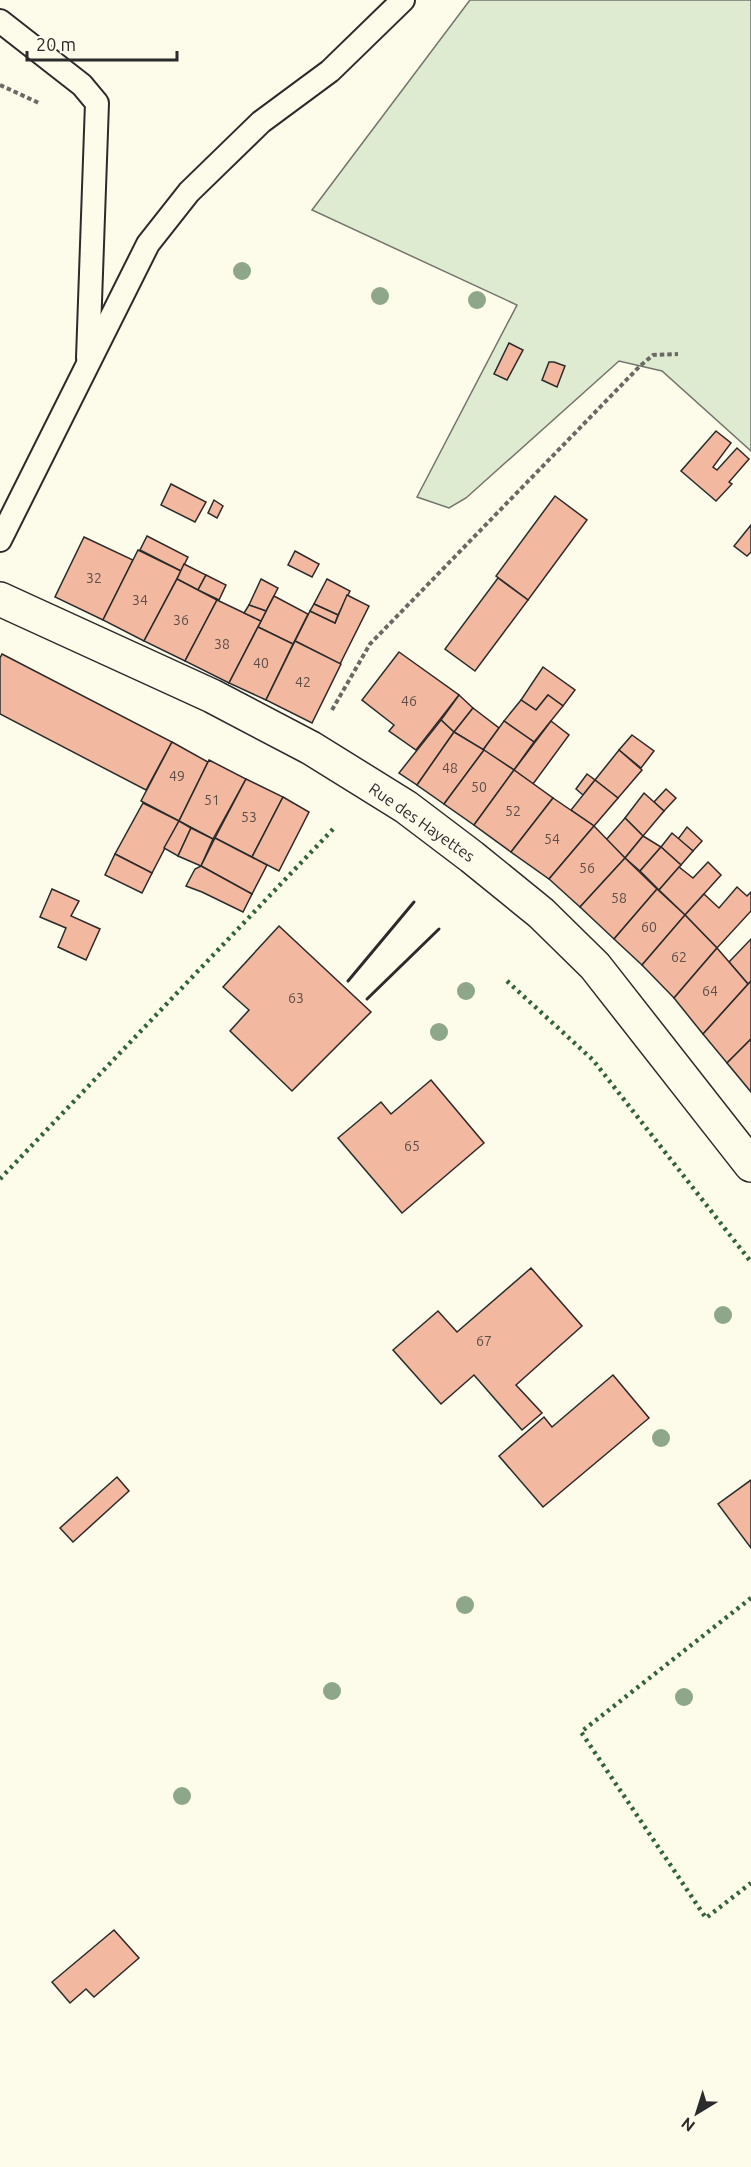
<svg xmlns="http://www.w3.org/2000/svg" width="751" height="2167" font-family="Ubuntu,sans-serif">
<style>
.green{fill:#deebd1;stroke:#74746e;stroke-width:1.5}
.building{fill:#f2b8a0;stroke:#2b2b2b;stroke-width:1.5}
.lines{fill:none;stroke-linecap:round;stroke-linejoin:round}
.service-casing{stroke:#2b2b2b;stroke-width:26}
.tertiary-casing{stroke:#2b2b2b;stroke-width:36}
.path{stroke:#6a6964;stroke-width:4;stroke-dasharray:4.5 3;stroke-linecap:butt}
.service{stroke:#fdfbea;stroke-width:22}
.tertiary{stroke:#fdfbea;stroke-width:33}
.hedge{stroke:#34623c;stroke-width:4.5;stroke-dasharray:3 4.5;stroke-linecap:butt}
.wall{stroke:#2b2b2b;stroke-width:3}
.tree{fill:#8ea78a}
.labels{text-anchor:middle;dominant-baseline:central;stroke-width:4.5;stroke-linejoin:round;paint-order:stroke}
.number-label{font-size:14px;fill:#5d4e48}
.street-label{font-size:16px;fill:#2b2b2b;stroke:#fdfbea}
</style>
<rect width="100%" height="100%" fill="#fdfbea"/>
<!-- green -->
<polygon class="green" points="470,0 751,0 751,451 662,371 619,361 466,498 449,508 417,497 517,305 312,210"/>
<!-- building -->
<g class="building">
<polygon points="509,343 523,350 507,380 494,374"/>
<polygon points="549,362 554,362 565,366 557,387 542,380"/>
<polygon points="716,431 731,443 713,467 717,470 737,448 749,459 729,482 732,484 716,501 681,471"/>
<polygon points="171,484 206,502 195,522 161,505"/>
<polygon points="555,496 587,520 528,600 496,576"/>
<polygon points="214,500 223,506 217,518 208,513"/>
<polygon points="751,525 751,552 747,556 734,546"/>
<polygon points="147,536 188,557 181,571 140,550"/>
<polygon points="84,537 133,560 103,620 55,597"/>
<polygon points="138,550 181,571 144,641 103,620"/>
<polygon points="295,551 319,564 312,577 288,565"/>
<polygon points="184,564 206,575 198,590 177,579"/>
<polygon points="206,575 226,585 219,600 198,590"/>
<polygon points="498,578 528,600 475,671 445,649"/>
<polygon points="177,579 217,600 185,661 144,641"/>
<polygon points="261,579 278,588 266,611 249,605"/>
<polygon points="327,579 350,591 338,615 314,604"/>
<polygon points="347,595 369,606 340,664 295,641 310,611 335,623"/>
<polygon points="274,596 308,614 293,644 258,627"/>
<polygon points="217,600 261,621 229,683 185,661"/>
<polygon points="314,604 338,615 335,623 310,611"/>
<polygon points="249,605 266,611 261,621 244,613"/>
<polygon points="258,627 293,644 266,700 229,683"/>
<polygon points="295,641 341,664 312,723 266,700"/>
<polygon points="399,652 459,695 416,750 389,731 394,725 362,700"/>
<polygon points="2,654 172,742 146,790 0,714 0,658"/>
<polygon points="543,667 575,690 563,706 548,695 536,710 521,700"/>
<polygon points="459,695 473,708 454,732 441,720"/>
<polygon points="548,695 563,706 534,742 504,721 521,700 536,710"/>
<polygon points="473,708 499,728 483,750 454,732"/>
<polygon points="441,720 454,732 417,785 399,773"/>
<polygon points="504,721 534,742 514,770 483,750"/>
<polygon points="551,721 569,735 533,784 514,770"/>
<polygon points="454,732 484,750 444,804 417,785"/>
<polygon points="632,735 654,751 641,768 619,750"/>
<polygon points="172,742 208,762 179,821 141,801"/>
<polygon points="484,750 514,770 474,825 444,804"/>
<polygon points="619,750 642,770 618,798 595,780"/>
<polygon points="209,760 246,779 213,839 179,821"/>
<polygon points="514,770 553,798 511,852 474,825"/>
<polygon points="587,774 595,780 583,795 576,789"/>
<polygon points="246,779 283,797 252,857 215,838"/>
<polygon points="595,780 618,798 594,826 571,810"/>
<polygon points="666,789 676,798 664,811 654,802"/>
<polygon points="644,793 664,811 643,836 625,818"/>
<polygon points="283,797 309,812 279,871 252,857"/>
<polygon points="553,798 594,826 549,879 511,852"/>
<polygon points="143,803 179,821 152,873 115,854"/>
<polygon points="625,818 643,836 625,858 606,840"/>
<polygon points="179,821 191,828 178,856 164,848"/>
<polygon points="594,826 625,858 580,907 549,879"/>
<polygon points="687,827 702,841 693,851 678,839"/>
<polygon points="191,828 213,839 201,866 178,856"/>
<polygon points="672,833 693,851 681,865 661,847"/>
<polygon points="643,836 661,847 640,871 625,858"/>
<polygon points="215,838 267,865 252,894 201,866"/>
<polygon points="661,847 681,865 659,890 640,871"/>
<polygon points="115,854 152,873 142,893 105,875"/>
<polygon points="625,858 657,889 614,939 580,907"/>
<polygon points="708,862 721,875 685,915 659,890 679,867 693,878"/>
<polygon points="201,866 252,894 243,912 202,892 186,886 195,869"/>
<polygon points="737,887 747,896 751,892 751,911 717,948 685,915 704,894 719,908"/>
<polygon points="52,889 79,901 71,916 100,929 86,960 58,947 66,928 40,917"/>
<polygon points="657,889 685,915 642,965 614,939"/>
<polygon points="685,915 717,948 674,998 642,965"/>
<polygon points="279,926 371,1012 292,1091 230,1031 249,1010 223,987"/>
<polygon points="751,939 751,981 748,984 729,962"/>
<polygon points="717,948 748,984 703,1034 674,998"/>
<polygon points="751,981 751,1039 727,1063 703,1034"/>
<polygon points="751,1039 751,1092 727,1063"/>
<polygon points="431,1080 484,1143 402,1213 338,1138 381,1102 391,1114"/>
<polygon points="531,1268 582,1326 516,1385 542,1413 522,1430 474,1375 441,1404 393,1350 438,1311 457,1332"/>
<polygon points="613,1375 649,1418 543,1507 499,1456 544,1417 552,1427"/>
<polygon points="117,1477 129,1491 73,1542 60,1528"/>
<polygon points="751,1480 751,1548 718,1504"/>
<polygon points="114,1930 139,1958 94,1997 86,1989 70,2003 52,1982"/>
</g>
<g class="lines">
<!-- service casing -->
<g class="service-casing">
<g id="service">
<polyline points="0,21 82,85 97,103 88,358"/>
<polyline points="0,540 148,244 189,192 261,122 330,71 403,0"/>
</g>
</g>
<!-- tertiary casing -->
<g class="tertiary-casing">
<polyline id="tertiary" points="0,599 212,696 311,748 406,807 472,857 541,913 595,966 751,1165"/>
</g>
<!-- path -->
<g class="path">
<polyline points="0,85 39,103"/>
<polyline points="332,710 370,644 640,366 653,355 678,354"/>
</g>
<!-- service -->
<use href="#service" class="service"/>
<!-- tertiary -->
<use href="#tertiary" class="tertiary"/>
<!-- hedge -->
<g class="hedge">
<polyline points="507,981 593,1060 751,1262"/>
<polyline points="0,1179 336,826"/>
<polyline points="751,1598 581,1732 706,1918 751,1883"/>
</g>
<!-- wall -->
<g class="wall">
<polyline points="348,981 414,902"/>
<polyline points="367,999 439,929"/>
</g>
</g>
<!-- trees -->
<g class="tree">
<circle cx="242" cy="271" r="9"/>
<circle cx="380" cy="296" r="9"/>
<circle cx="477" cy="300" r="9"/>
<circle cx="466" cy="991" r="9"/>
<circle cx="439" cy="1032" r="9"/>
<circle cx="723" cy="1315" r="9"/>
<circle cx="661" cy="1438" r="9"/>
<circle cx="465" cy="1605" r="9"/>
<circle cx="332" cy="1691" r="9"/>
<circle cx="684" cy="1697" r="9"/>
<circle cx="182" cy="1796" r="9"/>
</g>
<g class="labels">
<!-- number labels -->
<g class="number-label">
<text x="94" y="578">32</text>
<text x="140" y="600">34</text>
<text x="181" y="620">36</text>
<text x="222" y="644">38</text>
<text x="261" y="663">40</text>
<text x="303" y="682">42</text>
<text x="409" y="701">46</text>
<text x="450" y="768">48</text>
<text x="177" y="776">49</text>
<text x="479" y="787">50</text>
<text x="212" y="800">51</text>
<text x="513" y="811">52</text>
<text x="249" y="817">53</text>
<text x="552" y="839">54</text>
<text x="587" y="868">56</text>
<text x="619" y="898">58</text>
<text x="649" y="927">60</text>
<text x="679" y="957">62</text>
<text x="710" y="991">64</text>
<text x="296" y="998">63</text>
<text x="412" y="1146">65</text>
<text x="484" y="1341">67</text>
</g>
<!-- street labels -->
<g class="street-label">
<text transform="translate(422 822) rotate(35)">Rue des Hayettes</text>
</g>
</g>
<!-- north arrow -->
<g transform="translate(697 2113) rotate(218)" stroke="#fdfbea" stroke-width="4.5" paint-order="stroke">
<path d="M0-4.5L10 22L0 15L-10 22Z" fill="#2b2b2b"/>
<text y="-9" font-size="16" font-weight="bold" text-anchor="middle" fill="#2b2b2b">N</text>
</g>
<!-- scale -->
<path d="M27 51v9h150v-9" fill="none" stroke="#2b2b2b" stroke-width="3"/>
<text x="36" y="51" font-size="18" fill="#2b2b2b" stroke="#fdfbea" stroke-width="4.5" paint-order="stroke">20 m</text>
</svg>
